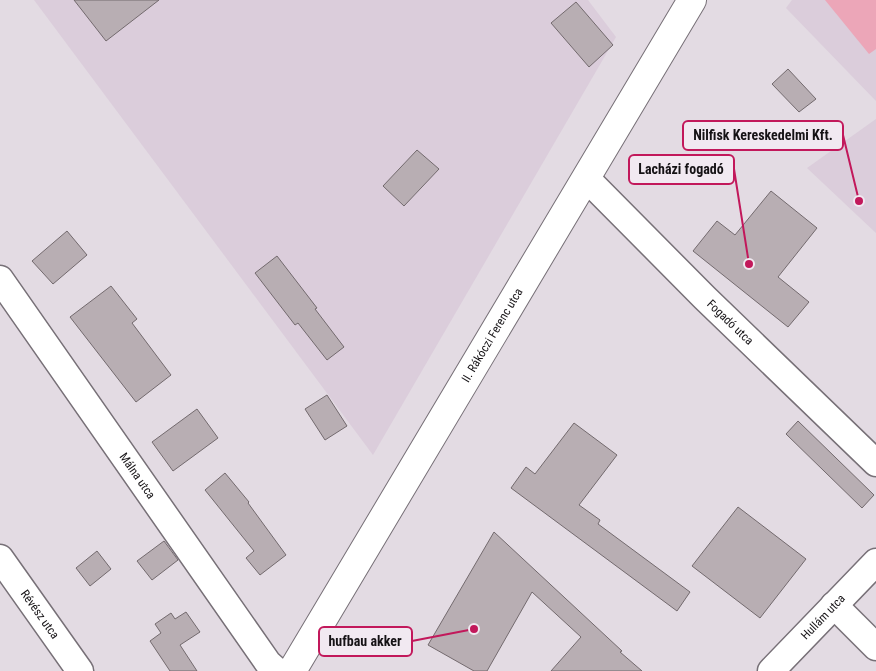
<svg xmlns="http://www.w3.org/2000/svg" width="876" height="671" font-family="'Roboto Condensed',sans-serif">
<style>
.built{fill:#dbcddb}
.green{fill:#eca6b8}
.building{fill:#b8aeb3;stroke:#736a6e}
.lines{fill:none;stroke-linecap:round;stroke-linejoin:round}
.minor-casing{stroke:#777077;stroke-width:29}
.major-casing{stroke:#777077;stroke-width:30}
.minor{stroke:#fff;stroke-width:26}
.major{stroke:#fff;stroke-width:28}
.labels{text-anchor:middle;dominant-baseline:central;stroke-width:5;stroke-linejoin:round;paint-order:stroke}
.street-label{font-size:12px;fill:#151215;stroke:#f1e9f1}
.leader{fill:none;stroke:#c2185b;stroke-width:2}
.callout-dot{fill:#c2185b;stroke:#f1e9f1;stroke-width:2}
.callout{fill:#f1e9f1;stroke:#c2185b;stroke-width:2}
.callout-label{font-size:14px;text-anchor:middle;font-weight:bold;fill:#151215}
</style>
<rect width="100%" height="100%" fill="#e3dbe3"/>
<!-- built -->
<g class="built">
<polygon points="34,0 588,0 616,37 373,455"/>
<polygon points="792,0 876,0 876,101 786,8"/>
<polygon points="876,119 876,233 807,168"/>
</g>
<!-- green -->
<polygon class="green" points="825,0 876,0 876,49 869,54"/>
<!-- building -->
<g class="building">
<polygon points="74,0 159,0 106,41"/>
<polygon points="576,2 613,45 589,67 551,23"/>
<polygon points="788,69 816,99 799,112 772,84"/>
<polygon points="417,150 439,169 404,206 383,186"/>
<polygon points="771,191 817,228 778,277 809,302 788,327 693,251 717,221 735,235"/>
<polygon points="67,231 87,255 53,284 32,261"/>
<polygon points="277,256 317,308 315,309 344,347 327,360 298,323 295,325 255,273"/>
<polygon points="111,286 137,319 132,323 171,375 136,402 70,317"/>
<polygon points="327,395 347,426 325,440 305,409"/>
<polygon points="197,409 218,438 173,471 152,442"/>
<polygon points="798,421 874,495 862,508 786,434"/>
<polygon points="574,423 617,455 579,505 600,520 598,524 690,592 677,611 511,488 526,467 535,474"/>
<polygon points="225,473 249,502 248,503 286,555 260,575 246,558 254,551 205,490"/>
<polygon points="738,507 806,559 760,618 692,566"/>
<polygon points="494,532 622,651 620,652 642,671 551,671 581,637 532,592 487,671 474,671 428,645"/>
<polygon points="164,541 178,560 152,580 137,561"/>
<polygon points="97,551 111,569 90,586 76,568"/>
<polygon points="186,612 200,632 180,645 197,671 170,671 150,641 161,633 155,624 171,613 175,619"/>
</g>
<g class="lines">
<!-- minor casing -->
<g class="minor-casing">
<g id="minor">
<path id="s1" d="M586 178 705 298 876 463"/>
<path id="s2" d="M0 279 268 663 277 671"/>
<path id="s3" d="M0 558 80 671"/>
<polyline points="834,605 876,647"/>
<path id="s4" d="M771 671 876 562"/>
</g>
</g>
<!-- major casing -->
<g class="major-casing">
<g id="major">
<path id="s5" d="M292 671 692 0"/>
</g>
</g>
<!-- minor -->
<use href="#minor" class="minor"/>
<!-- major -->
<use href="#major" class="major"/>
</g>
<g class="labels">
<!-- street labels -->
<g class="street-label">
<text stroke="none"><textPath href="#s1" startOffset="204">Fogadó utca</textPath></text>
<text stroke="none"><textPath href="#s5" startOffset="391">II. Rákóczi Ferenc utca</textPath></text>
<text stroke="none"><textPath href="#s2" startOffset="240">Málna utca</textPath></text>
<text stroke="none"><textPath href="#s3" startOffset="69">Révész utca</textPath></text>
<text stroke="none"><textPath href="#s4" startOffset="75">Hullám utca</textPath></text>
</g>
</g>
<!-- callouts -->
<path class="leader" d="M859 201L843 135M749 264L734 169M474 629L412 641"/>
<g class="callout-dot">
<circle cx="859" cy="201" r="5"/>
<circle cx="749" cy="264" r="5"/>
<circle cx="474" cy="629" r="5"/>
</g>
<g class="callout">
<rect x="683" y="121" width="160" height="29" rx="5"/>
<rect x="629" y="155" width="105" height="29" rx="5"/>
<rect x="319" y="627" width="93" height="29" rx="5"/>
</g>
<g class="callout-label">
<text x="763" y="140">Nilfisk Kereskedelmi Kft.</text>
<text x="681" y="174">Lacházi fogadó</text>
<text x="365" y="646">hufbau akker</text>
</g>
</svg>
